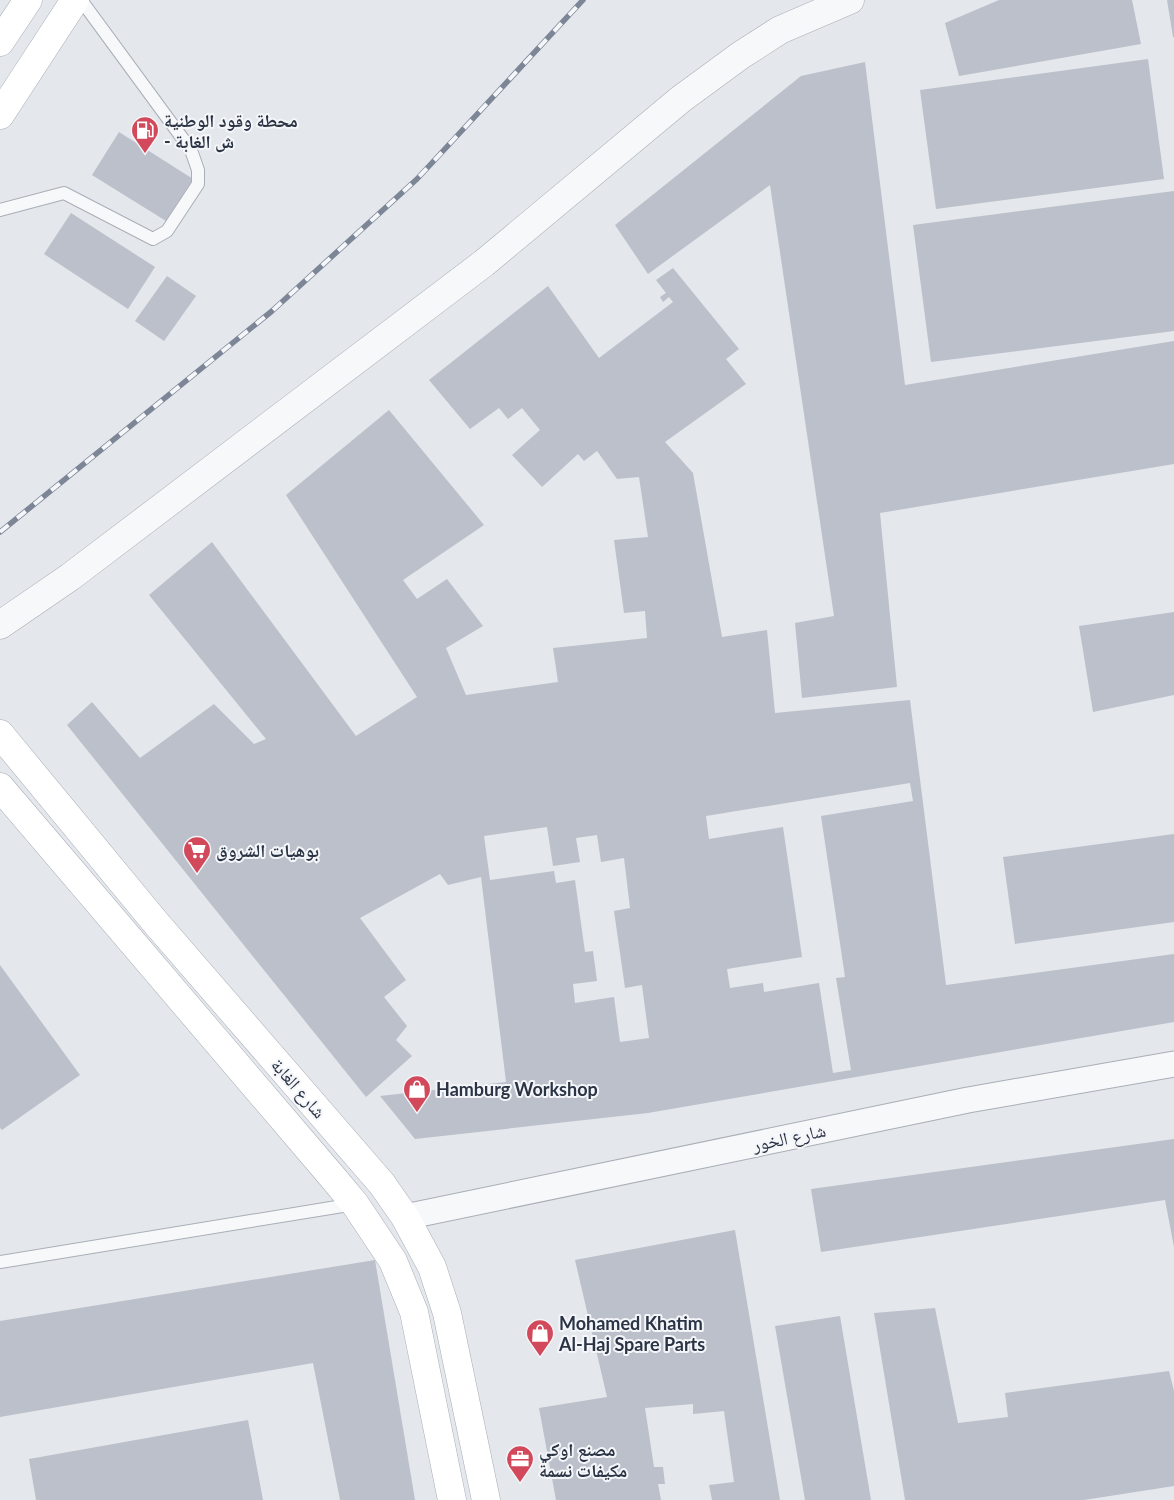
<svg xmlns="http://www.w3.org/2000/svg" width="1174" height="1500" font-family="Lato,'Noto Naskh Arabic',sans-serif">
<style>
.building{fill:#bbc0ca;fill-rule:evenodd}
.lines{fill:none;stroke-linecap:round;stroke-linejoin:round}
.service-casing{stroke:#a9aeb7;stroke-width:14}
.minor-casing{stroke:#a9aeb7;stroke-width:27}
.tertiary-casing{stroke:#a9aeb7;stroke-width:29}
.secondary-casing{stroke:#a9aeb7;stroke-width:29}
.service{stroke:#f7f8fa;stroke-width:12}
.minor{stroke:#f7f8fa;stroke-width:25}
.tertiary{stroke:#f7f8fa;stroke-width:28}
.secondary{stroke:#fff;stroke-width:28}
.rail-casing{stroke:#7d8696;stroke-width:5.5}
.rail{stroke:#f4f6f9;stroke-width:4;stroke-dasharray:11;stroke-linecap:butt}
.labels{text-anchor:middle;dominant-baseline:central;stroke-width:4;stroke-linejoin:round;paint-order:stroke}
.poi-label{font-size:18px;font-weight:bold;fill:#2b3445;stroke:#f4f6f9;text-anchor:start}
.street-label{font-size:18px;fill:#2b3445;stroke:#f4f6f9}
</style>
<rect width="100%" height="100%" fill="#e4e7ec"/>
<!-- building -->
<g class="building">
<polygon points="999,0 1132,0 1141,44 959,76 945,23"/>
<polygon points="1167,0 1174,0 1174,37 1173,37"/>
<polygon points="1148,59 1164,179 936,209 920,90"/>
<polygon points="865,62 905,385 1174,341 1174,464 880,513 897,687 802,698 795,623 834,616 770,185 648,274 615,225 801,76"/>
<polygon points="119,132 193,179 166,221 92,175"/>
<polygon points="1174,191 1174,331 931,362 913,225"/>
<polygon points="71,213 155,267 128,309 44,254"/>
<path d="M673 268 739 349 726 359 746 384 665 442 693 473 722 637 767 630 775 713 910 700 946 985 1174 954V1022L648 1113 415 1139 380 1096 506 1082 481 877 448 885 440 874 360 918 406 980 384 997 407 1026 396 1040 412 1056 366 1097 67 725 92 702 140 758 214 704 254 744 266 739 149 595 212 542 356 736 417 697 286 495 389 410 484 525 403 580 417 599 447 579 483 626 446 648 466 695 558 682 553 648 647 638 645 611 624 613 614 540 648 537 639 477 617 479 597 451 584 461 578 454 542 487 512 455 540 430 522 408 508 419 499 408 470 429 429 380 548 286 599 358 673 302 669 297 663 302 660 297 666 293 656 280ZM910 783 913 801 821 816 845 977 836 978 851 1070 833 1073 819 983 764 992 763 983 730 988 727 969 802 957 783 827 709 839 706 816ZM547 827 553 866 580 862 576 838 597 835 601 862 624 858 630 908 614 911 625 988 642 985 649 1038 620 1042 614 997 575 1003 573 984 597 981 593 951 585 952 575 880 556 883 554 871 490 880 484 836Z"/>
<polygon points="167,276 196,296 164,341 135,321"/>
<polygon points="1174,612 1174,695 1093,712 1079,626"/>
<polygon points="1174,834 1174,922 1015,944 1003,857"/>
<polygon points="0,965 80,1075 2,1130 0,1128"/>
<polygon points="1174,1139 1174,1247 1165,1200 821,1252 811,1189"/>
<polygon points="735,1230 780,1500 712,1500 709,1485 734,1482 724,1411 693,1414 693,1404 645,1408 654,1467 663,1467 665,1484 658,1484 661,1500 556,1500 539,1408 607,1397 575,1260"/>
<polygon points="375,1260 415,1500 340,1500 313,1363 0,1417 0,1321"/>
<polygon points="935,1308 958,1423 1008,1417 1005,1393 1169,1371 1174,1391 1174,1486 1084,1500 905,1500 874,1313"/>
<polygon points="840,1316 871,1500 805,1500 775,1326"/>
<polygon points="248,1420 263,1500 36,1500 29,1459"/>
</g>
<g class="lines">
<!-- service casing -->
<g class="service-casing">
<g id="service">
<polyline points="0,210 64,193 153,239 167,231 198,184 198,170 191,150 81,0"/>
<polyline points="0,1262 355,1204"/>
</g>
</g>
<!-- minor casing -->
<g class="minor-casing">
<polyline id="minor" points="405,1217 968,1100 1174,1064"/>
</g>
<!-- tertiary casing -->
<g class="tertiary-casing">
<polyline id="tertiary" points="0,625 70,577 484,263 681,99 741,55 780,30 850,0"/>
</g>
<!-- secondary casing -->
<g class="secondary-casing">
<g id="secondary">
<polyline points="0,42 28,0"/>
<polyline points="0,115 75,0"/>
<polyline points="0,734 156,923 382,1184 405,1217 432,1267 447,1313 486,1500"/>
<polyline points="0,787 329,1173 355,1204 393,1261 414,1312 452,1500"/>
</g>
</g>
<!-- service -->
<use href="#service" class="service"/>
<!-- minor -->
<use href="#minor" class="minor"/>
<!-- tertiary -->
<use href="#tertiary" class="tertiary"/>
<!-- secondary -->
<use href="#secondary" class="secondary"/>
<!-- rail casing -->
<g class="rail-casing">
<polyline id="rail" points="0,532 272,311 417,179 583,0"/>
</g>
<!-- rail -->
<use href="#rail" class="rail"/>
</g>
<!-- icons -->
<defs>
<g id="fuel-pin" transform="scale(1.4375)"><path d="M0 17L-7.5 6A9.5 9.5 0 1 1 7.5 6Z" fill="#d1495b" stroke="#f4f6f9"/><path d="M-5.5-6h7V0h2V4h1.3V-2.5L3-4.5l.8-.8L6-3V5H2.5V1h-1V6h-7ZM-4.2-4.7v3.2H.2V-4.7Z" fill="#fff"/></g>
<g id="supermarket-pin" transform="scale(1.4375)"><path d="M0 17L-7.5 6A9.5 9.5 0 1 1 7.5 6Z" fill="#d1495b" stroke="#f4f6f9"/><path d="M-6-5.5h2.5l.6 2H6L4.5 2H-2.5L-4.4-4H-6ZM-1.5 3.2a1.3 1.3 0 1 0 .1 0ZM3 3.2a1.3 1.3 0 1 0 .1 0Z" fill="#fff"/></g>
<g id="shop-pin" transform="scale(1.4375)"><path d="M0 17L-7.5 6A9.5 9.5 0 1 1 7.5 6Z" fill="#d1495b" stroke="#f4f6f9"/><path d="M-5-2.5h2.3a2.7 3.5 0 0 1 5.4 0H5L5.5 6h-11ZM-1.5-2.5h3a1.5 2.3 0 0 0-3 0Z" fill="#fff"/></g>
<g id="office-pin" transform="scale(1.4375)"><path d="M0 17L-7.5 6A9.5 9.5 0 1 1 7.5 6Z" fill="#d1495b" stroke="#f4f6f9"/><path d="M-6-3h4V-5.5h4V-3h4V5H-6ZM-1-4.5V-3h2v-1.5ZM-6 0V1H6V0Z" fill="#fff"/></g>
</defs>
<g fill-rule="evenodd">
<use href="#fuel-pin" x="145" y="130"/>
<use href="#supermarket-pin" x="197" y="850"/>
<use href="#shop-pin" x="417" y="1089"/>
<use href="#shop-pin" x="540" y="1333"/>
<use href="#office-pin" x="520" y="1459"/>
</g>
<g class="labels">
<!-- poi labels -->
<g class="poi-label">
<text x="164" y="120">محطة وقود الوطنية<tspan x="164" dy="21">- ش الغابة</tspan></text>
<text x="216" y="850">بوهيات الشروق</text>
<text x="436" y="1089">Hamburg Workshop</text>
<text x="559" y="1323">Mohamed Khatim<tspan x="559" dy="21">Al-Haj Spare Parts</tspan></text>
<text x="539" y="1449">مصنع اوكي<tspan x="539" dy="21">مكيفات نسمة</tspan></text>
</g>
<!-- street labels -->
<g class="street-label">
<text transform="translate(299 1088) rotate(49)">شارع الغابة</text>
<text transform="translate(789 1137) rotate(-12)">شارع الخور</text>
</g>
</g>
</svg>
